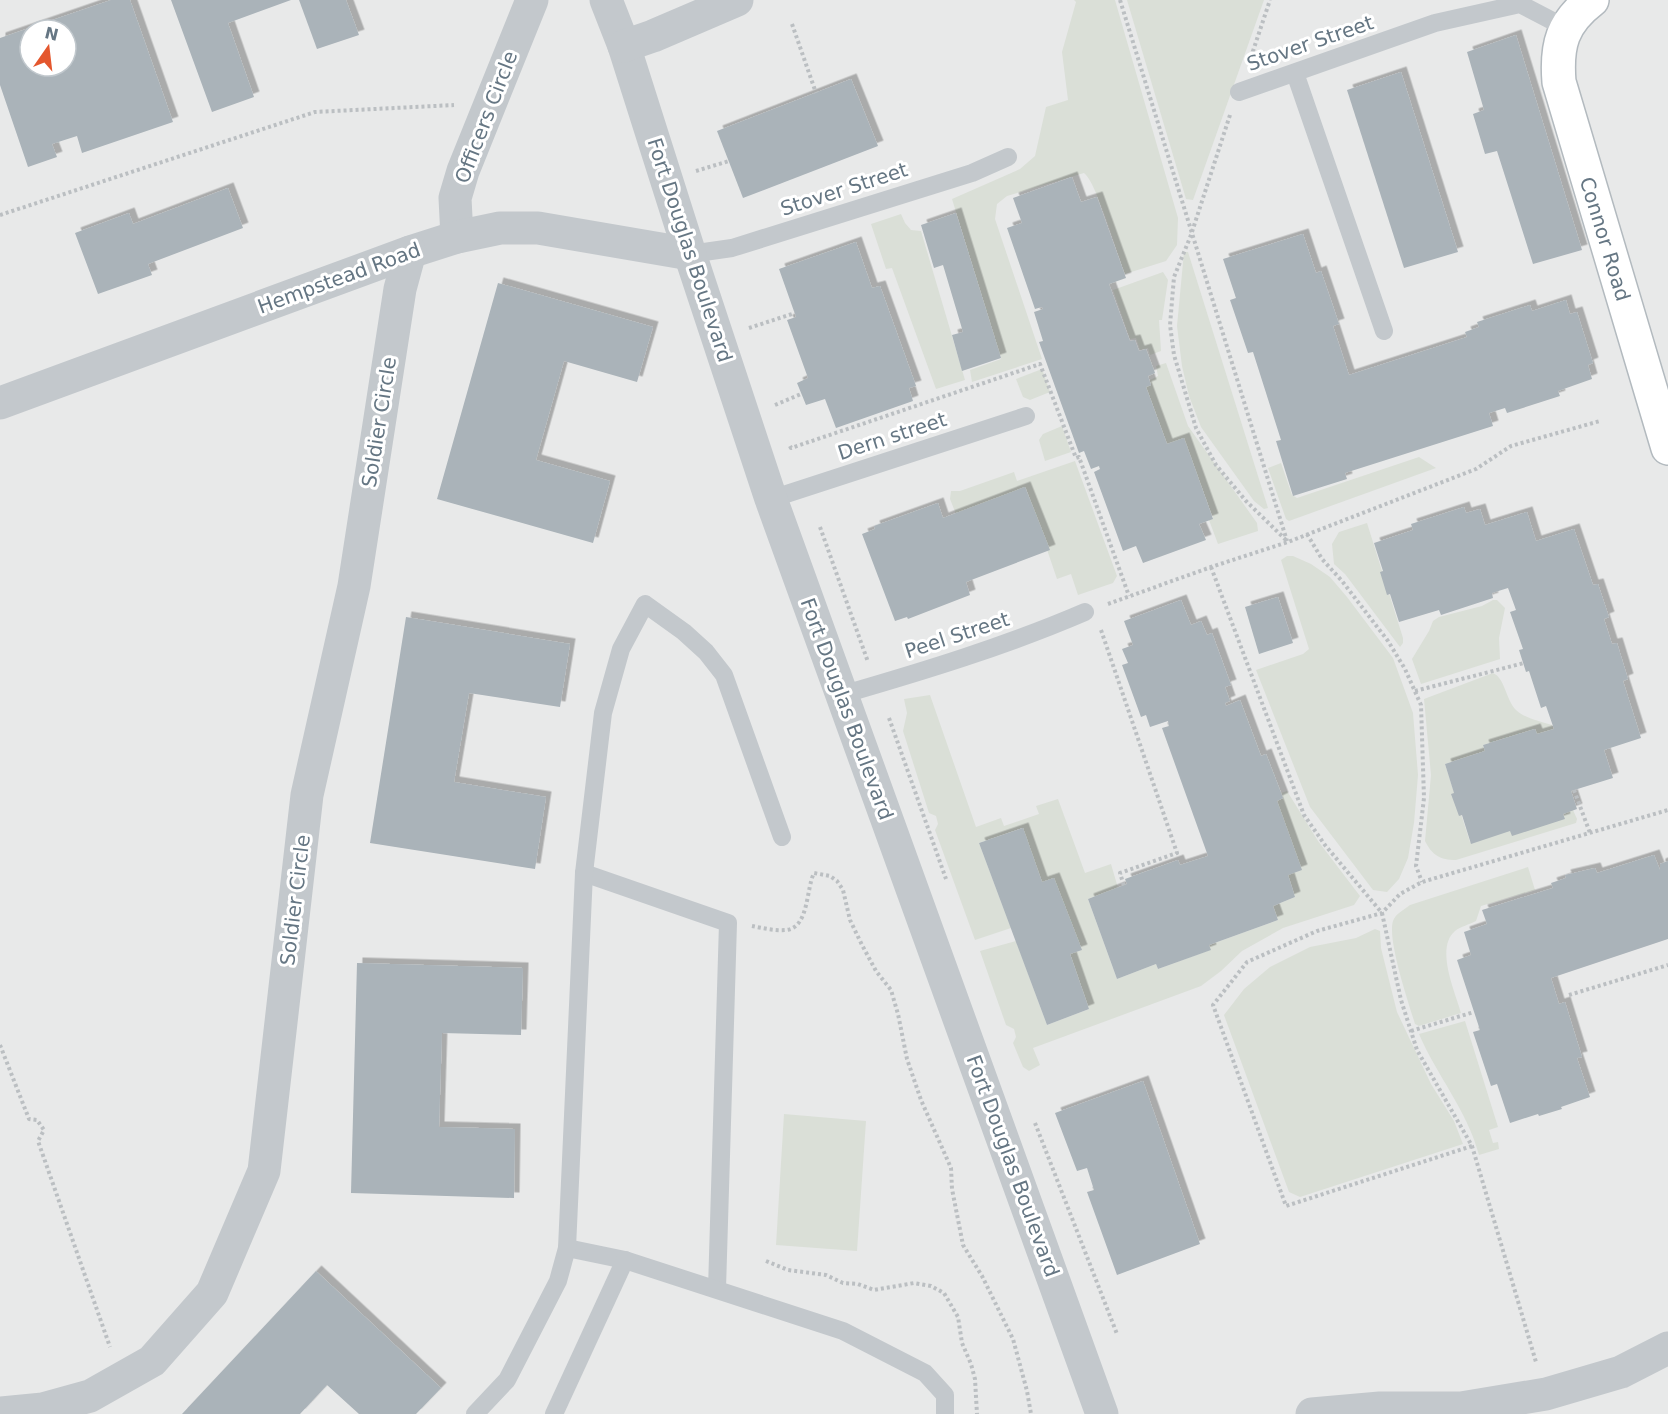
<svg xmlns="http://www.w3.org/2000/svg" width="1668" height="1414" font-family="'DejaVu Sans',sans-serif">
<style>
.built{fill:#e8e9e9;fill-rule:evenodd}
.green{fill:#dadfd7}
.building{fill:#aab3b9;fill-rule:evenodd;filter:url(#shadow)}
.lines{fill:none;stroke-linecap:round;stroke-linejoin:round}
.secondary-casing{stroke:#b3babf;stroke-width:36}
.path{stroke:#bbbfc2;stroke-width:4;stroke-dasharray:3 3;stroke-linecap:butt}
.lane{stroke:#c3c8cc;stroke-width:18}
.street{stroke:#c3c8cc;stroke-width:33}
.secondary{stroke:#fff;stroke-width:33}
.labels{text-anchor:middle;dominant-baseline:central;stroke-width:6;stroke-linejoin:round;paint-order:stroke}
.street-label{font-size:20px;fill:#657683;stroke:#fff}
</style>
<defs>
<filter id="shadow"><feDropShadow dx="5.5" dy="-5.5" stdDeviation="0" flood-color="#0004"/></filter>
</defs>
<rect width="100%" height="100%" fill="#fafaf8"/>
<!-- built -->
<path class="built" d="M0 0H1668V1414H0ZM30 30H66V66H30Z"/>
<!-- green -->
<g class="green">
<path d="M1074 0H1115L1178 218 1177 245 1166 261 1125 274C1118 256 1096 181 1084 173L1007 196 997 204 995 219 1042 359 972 382 970 370 1001 359 952 199 1020 169 1035 156 1046 107 1068 100 1062 52 1076 2Z"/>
<polygon points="1127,0 1264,0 1193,200 1186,199"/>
<polygon points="901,214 905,223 911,230 921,231 965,380 936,389 892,268 886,269 871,224"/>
<polygon points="1184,252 1188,252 1268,508 1264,509 1254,501 1201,427 1189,396 1182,366 1177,326"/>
<polygon points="1163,272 1168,280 1162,320 1159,320 1161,351 1150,355 1148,348 1140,350 1136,338 1130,339 1113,290"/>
<polygon points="1166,363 1188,426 1257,523 1258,531 1218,544 1209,520 1213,518 1184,439 1167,444 1146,387 1151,385 1150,380 1158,376 1156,366"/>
<polygon points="1042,369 1050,392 1030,400 1023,397 1016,379"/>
<polygon points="1062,426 1071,452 1045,461 1039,440 1043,434"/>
<polygon points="1419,457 1436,468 1289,521 1286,519 1268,468 1281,463 1292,495 1297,498"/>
<polygon points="1075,461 1117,576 1113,583 1078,595 1071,574 1057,579 1026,488 956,514 950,499 951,491 960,491 1014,472 1017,481"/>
<polygon points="1367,523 1403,638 1403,643 1400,647 1345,574 1334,564 1332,544 1339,532"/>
<polygon points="1287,556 1293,556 1311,564 1330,577 1347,597 1393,658 1413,713 1418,775 1414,823 1408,858 1399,879 1387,892 1373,890 1310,807 1256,670 1303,654 1309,649 1281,560"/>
<polygon points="1493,600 1497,600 1505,608 1499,638 1500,659 1421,684 1412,659 1429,631 1433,621 1439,617 1482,606"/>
<path d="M1493 673C1505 678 1506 700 1516 710 1526 719 1540 721 1552 725L1554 729 1537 734 1535 729 1483 745 1485 751 1445 764 1470 842 1565 814 1564 810H1573L1577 819 1576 823 1456 860C1440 860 1432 855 1425 841L1431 775 1424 699Z"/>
<polygon points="930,695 976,827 1001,818 1004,826 1039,814 1036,806 1058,799 1085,873 1111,864 1118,888 1088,899 1117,979 1156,964 1158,969 1210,950 1209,945 1278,920 1273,906 1295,897 1288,875 1277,801 1283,798 1281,793 1287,791 1318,841 1360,896 1354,905 1283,928 1242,951 1221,971 1201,986 1033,1048 1040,1065 1029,1071 1023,1067 1013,1043 1016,1037 1014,1029 1006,1025 980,951 1016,941 1047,1025 1089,1009 1070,954 1081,950 1042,882 1022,828 979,843 1011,928 975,940 935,830 938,824 936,816 929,813 903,731 907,713 904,699"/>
<path d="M1528 867 1535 890 1481 906 1476 921C1469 925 1461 926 1455 931 1435 948 1455 991 1461 1013L1419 1026 1415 1024C1409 1004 1387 940 1393 921 1396 913 1404 910 1410 905Z"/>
<polygon points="1375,929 1380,931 1381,948 1397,1012 1431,1084 1454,1121 1463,1144 1300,1197 1289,1192 1224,1015 1244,989 1270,967 1310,947 1356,938"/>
<path d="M1465 1021 1498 1127 1489 1130 1493 1143 1498 1142 1499 1149 1479 1155C1467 1110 1437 1076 1419 1034Z"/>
<polygon points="784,1114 866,1121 857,1251 776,1245"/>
</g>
<!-- building -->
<g class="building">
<path d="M111 0H130L173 122 82 153 77 136 52 144 57 157 28 167 0 85V38ZM30 30H66V66H30Z"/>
<polygon points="171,0 291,0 228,23 254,97 212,112"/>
<polygon points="299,0 346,0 359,35 317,49"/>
<polygon points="1516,35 1582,250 1533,264 1497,151 1485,154 1473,114 1484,110 1467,52"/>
<polygon points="1401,72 1458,252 1404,268 1347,90"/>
<polygon points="851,79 878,146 743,198 717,131"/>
<polygon points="1072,177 1081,202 1097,197 1126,278 1109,284 1130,341 1135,340 1139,351 1146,349 1155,373 1148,376 1151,385 1146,387 1167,444 1184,438 1213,519 1199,524 1206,540 1143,563 1136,546 1123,551 1094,472 1100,469 1099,466 1091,469 1084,451 1079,453 1039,342 1043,341 1034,312 1043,309 1042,307 1035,309 1007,228 1022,223 1013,198"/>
<polygon points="228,188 243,228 148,264 152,275 98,294 75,233 129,213 133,224"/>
<polygon points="956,213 1001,358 962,371 952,335 963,332 943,265 934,268 921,225"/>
<polygon points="1303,234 1316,273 1321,271 1339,324 1333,326 1349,375 1467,337 1465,332 1479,327 1477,322 1530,305 1532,311 1566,300 1570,314 1577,312 1593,363 1588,365 1592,379 1558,391 1560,396 1507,413 1505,408 1489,413 1493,426 1345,473 1347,479 1293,496 1276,441 1281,440 1253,352 1248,353 1230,300 1236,298 1223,259"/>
<polygon points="856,242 872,288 880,286 916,386 909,388 913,401 836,428 825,399 806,405 797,383 808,378 787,320 796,317 779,269"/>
<polygon points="498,283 653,327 637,382 564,361 536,460 610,481 593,543 437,499"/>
<polygon points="1025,487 1050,550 966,582 970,595 908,619 907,617 895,621 862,534 875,529 874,526 938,503 943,518"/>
<polygon points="1464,507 1466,513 1480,509 1485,525 1527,512 1536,541 1574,529 1593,585 1598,584 1609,617 1604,619 1612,644 1617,643 1628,679 1623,681 1641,738 1604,750 1613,778 1571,791 1577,809 1563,814 1565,819 1512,836 1510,831 1471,844 1462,815 1459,816 1451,794 1454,793 1445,764 1485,751 1483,745 1535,729 1537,734 1554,729 1546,706 1541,708 1529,671 1526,672 1519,650 1523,649 1510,612 1516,610 1508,588 1492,593 1493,598 1441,615 1439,610 1399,622 1390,594 1387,595 1380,572 1383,571 1374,543 1413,530 1411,524"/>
<polygon points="1278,597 1293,643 1259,654 1245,607"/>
<polygon points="1181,600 1191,625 1201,621 1207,635 1212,633 1231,685 1225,687 1230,701 1225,703 1226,706 1240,700 1261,756 1266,754 1283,798 1277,801 1302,870 1288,875 1295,897 1273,906 1278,920 1209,945 1211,950 1158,969 1156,964 1117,979 1088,899 1127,884 1125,879 1178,860 1180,865 1208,856 1162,728 1169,726 1168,721 1150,727 1146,715 1141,717 1122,665 1128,663 1122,649 1133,645 1124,621"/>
<polygon points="406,617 570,644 560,707 469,693 454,782 546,797 535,869 370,843"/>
<polygon points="1023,828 1042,882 1054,878 1082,950 1070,954 1089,1009 1047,1025 979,843"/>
<polygon points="1654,855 1660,870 1660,864 1668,861 1668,939 1551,978 1559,1004 1565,1002 1582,1057 1577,1058 1590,1097 1561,1107 1562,1109 1539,1116 1538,1114 1510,1123 1497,1084 1491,1086 1473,1032 1480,1030 1457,960 1471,955 1464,932 1487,924 1482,910 1553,888 1551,883 1566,878 1565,875 1595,868 1597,873"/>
<polygon points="357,963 523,968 521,1035 442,1033 439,1127 515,1129 514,1198 351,1193"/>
<polygon points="1143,1081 1200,1244 1117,1275 1087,1192 1094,1190 1087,1168 1077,1171 1055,1113"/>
<polygon points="316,1271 441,1388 416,1414 359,1414 327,1385 300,1414 182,1414"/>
</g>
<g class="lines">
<!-- secondary casing -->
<g class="secondary-casing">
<path id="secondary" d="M1592 0C1562 23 1556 45 1559 82L1668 448"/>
</g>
<!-- path -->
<g class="path">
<polyline points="1120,0 1287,541"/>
<polyline points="792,24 816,93"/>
<polyline points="1249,63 1270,0"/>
<polyline points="1230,115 1191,235 1174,277 1170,325 1174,355 1196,428 1216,465 1246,501 1288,542"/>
<polyline points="696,171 729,161"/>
<polyline points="0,215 315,112 454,105"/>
<polyline points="749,328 795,313"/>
<polyline points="775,405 801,394"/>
<polyline points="790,446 791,448 1040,364 1076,458 1079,457 1129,596"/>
<polyline points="820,527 868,662"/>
<polyline points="1307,534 1322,559 1342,581 1388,641 1405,669 1421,705 1424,798 1416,866 1422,882"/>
<polyline points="1211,567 1304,815 1325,845 1382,913 1401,1000 1417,1050 1472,1146 1536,1362"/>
<polyline points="1108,604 1211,567 1288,542 1476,469 1511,446 1600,421"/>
<polyline points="1101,630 1177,853 1120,873 1124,886"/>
<polyline points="1415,691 1524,663"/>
<polyline points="889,718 946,879"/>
<polyline points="1574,790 1590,833"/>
<path d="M752 926C762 928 775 931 786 930 809 928 806 889 814 873L830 876 837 881 843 890 850 920 862 945 876 971 891 990 898 1014 907 1059 921 1100 951 1168 952 1189 963 1245 982 1276 1013 1339 1027 1391 1031 1414"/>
<polyline points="1569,995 1668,965"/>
<polyline points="1411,1031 1474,1012"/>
<polyline points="0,1045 29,1119 37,1120 44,1130 38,1141 110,1347"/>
<polyline points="1035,1123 1117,1334"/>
<polyline points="1472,1146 1286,1206 1213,1005 1247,962 1317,931 1382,913 1400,894 1422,882 1668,810"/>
<polyline points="766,1261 788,1270 826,1275 843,1283 858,1284 874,1290 914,1283 931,1286 944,1293 958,1317 962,1343 971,1364 975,1379 977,1414"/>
</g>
<!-- lane -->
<g class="lane">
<polyline points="1295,73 1384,331"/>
<polyline points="1239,92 1435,23 1520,4 1566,28"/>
<polyline points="690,254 732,248 972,173 1008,157"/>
<polyline points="771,499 1026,416"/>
<path d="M841 695C924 671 1006 646 1085 612"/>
<polyline points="584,873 728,923 717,1289"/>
<polyline points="567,1248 625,1260 843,1331 925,1373 945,1395 945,1414"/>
<polyline points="475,1414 507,1380 558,1281 567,1248 584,873 603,713 621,649 645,604 684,632 706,652 724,675 782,837"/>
<polyline points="554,1414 625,1260"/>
</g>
<!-- street -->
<g class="street">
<polyline points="606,0 624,46 690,254 771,499 1102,1414"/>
<polyline points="624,46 653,36 737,0"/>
<polyline points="457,237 455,198 463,171 532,0"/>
<polyline points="0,403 410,252 457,237 500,228 538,228 690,254"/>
<polyline points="0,1413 43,1409 90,1396 152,1361 212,1293 264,1171 307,795 354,586 400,289 410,252"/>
<polyline points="1312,1414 1380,1408 1461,1408 1546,1394 1621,1372 1668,1348"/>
</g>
<!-- secondary -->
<use href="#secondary" class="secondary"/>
</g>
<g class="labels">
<!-- street labels -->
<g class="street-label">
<text transform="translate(1310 43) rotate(-19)">Stover Street</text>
<text transform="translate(486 117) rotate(-69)">Officers Circle</text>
<text transform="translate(844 189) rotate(-18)">Stover Street</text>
<text transform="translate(1605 239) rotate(73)">Connor Road</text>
<text transform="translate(690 250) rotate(72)">Fort Douglas Boulevard</text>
<text transform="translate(339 278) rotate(-20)">Hempstead Road</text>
<text transform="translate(379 422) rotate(-81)">Soldier Circle</text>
<text transform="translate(892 436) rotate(-18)">Dern street</text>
<text transform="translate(957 635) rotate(-18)">Peel Street</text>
<text transform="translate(847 709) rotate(70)">Fort Douglas Boulevard</text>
<text transform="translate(295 900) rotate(-83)">Soldier Circle</text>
<text transform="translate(1013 1166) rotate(70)">Fort Douglas Boulevard</text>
</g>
</g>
<!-- north arrow -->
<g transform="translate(48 48) rotate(14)"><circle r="28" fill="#ffffff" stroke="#c1c8cd" stroke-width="1.5"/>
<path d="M0-4.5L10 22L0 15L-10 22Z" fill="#e4572e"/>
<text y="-9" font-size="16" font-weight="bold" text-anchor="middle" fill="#657683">N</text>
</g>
</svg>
